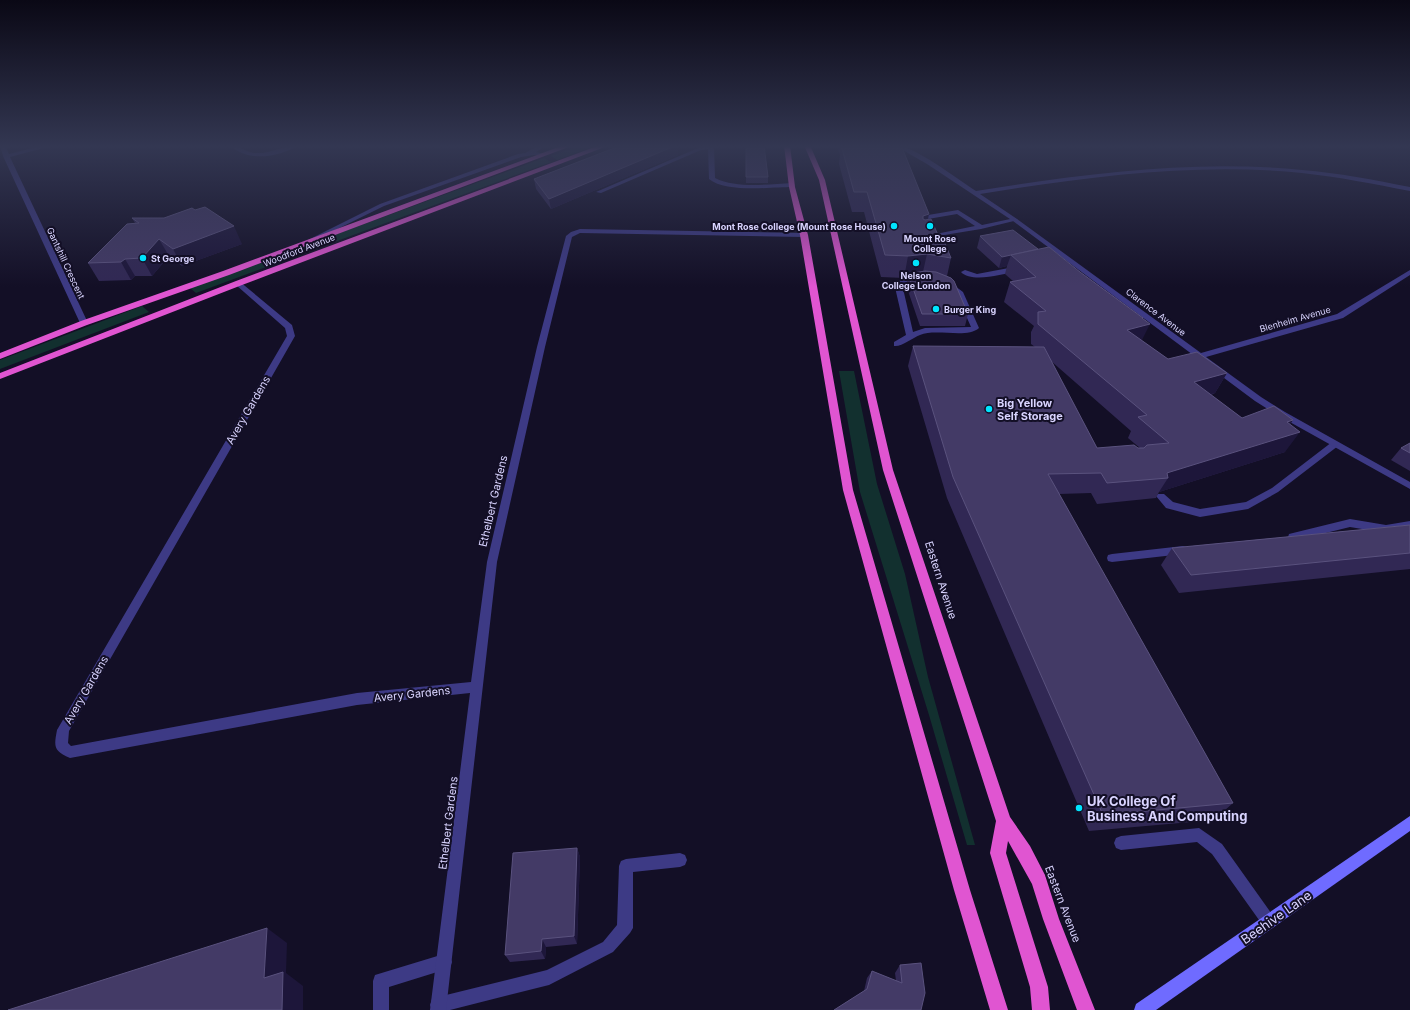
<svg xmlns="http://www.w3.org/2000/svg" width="1410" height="1010" font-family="Inter,sans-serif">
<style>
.green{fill:#12302f}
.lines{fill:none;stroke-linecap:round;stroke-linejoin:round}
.service{fill:#3d3a85;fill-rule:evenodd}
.minor{fill:#3d3a85;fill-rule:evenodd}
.secondary{fill:#6f6bff;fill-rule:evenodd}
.trunk{fill:#e055d1;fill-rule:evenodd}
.wall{fill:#312854;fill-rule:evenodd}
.shaded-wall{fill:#1d163a}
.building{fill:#433a66;stroke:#5a527e}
.poi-dot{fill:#00e5ff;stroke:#130f26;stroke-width:1.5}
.labels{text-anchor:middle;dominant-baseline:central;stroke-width:4;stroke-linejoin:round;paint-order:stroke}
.far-poi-label{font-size:9px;font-weight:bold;fill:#d9d4ff;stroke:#130f26}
.far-street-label{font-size:9px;fill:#d9d4ff;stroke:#130f26}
.poi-label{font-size:11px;font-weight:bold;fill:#d9d4ff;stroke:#130f26;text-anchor:start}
.street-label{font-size:11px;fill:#d9d4ff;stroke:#130f26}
.near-poi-label{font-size:13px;font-weight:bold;fill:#d9d4ff;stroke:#130f26;text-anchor:start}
.near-street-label{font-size:13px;fill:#d9d4ff;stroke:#130f26}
</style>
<rect width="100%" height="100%" fill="#130f26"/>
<!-- green -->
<g class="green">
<polygon points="581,145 597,145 557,160 551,156"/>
<polygon points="544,158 551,162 196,293 190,288"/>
<polygon points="142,306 149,312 0,369 0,360"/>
<polygon points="839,371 854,371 877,484 905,574 928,677 975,845 967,845 929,715 860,492"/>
</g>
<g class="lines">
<!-- service -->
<g class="service">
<polygon points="540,145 546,146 536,152 545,154 545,156 534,155 521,157 384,206 309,243 304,242 380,204 518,154 525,153"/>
<path d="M708 145H714L715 178C738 189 768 184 792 183L795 185 792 187C771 187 726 193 709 179L708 149 701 150 601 193 596 192 698 148Z"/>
<polygon points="958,210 982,225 1015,218 1018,220 981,229 926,238 926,236 975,226 957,214 928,219 925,217 928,215"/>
<path d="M1020 266H1023V270C1008 273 972 284 961 272L965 270 977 274Z"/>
<path d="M920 277 924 279 923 281 902 284 913 332 925 328 971 327 956 293 947 285 951 283 963 292 979 328C967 339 936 328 920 335 912 338 902 347 894 346V342L906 335 894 283 906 278Z"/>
<polygon points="1335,441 1340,444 1338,446 1278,492 1248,509 1200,517 1166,508 1156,496 1158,494 1164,494 1173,502 1200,509 1246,502 1272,488 1332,442"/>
<polygon points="1350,519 1386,525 1410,521 1410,529 1386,533 1350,527 1293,541 1289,540 1288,537 1289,534 1293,533"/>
<polygon points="1183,546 1187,547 1188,550 1187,553 1183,554 1112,562 1108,561 1107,558 1108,555 1112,554"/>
<polygon points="1199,828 1222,844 1274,917 1277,922 1274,927 1269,930 1264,927 1212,854 1197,842 1121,850 1116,848 1114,843 1116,838 1121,836"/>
<polygon points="680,853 685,855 687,860 685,865 680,867 633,872 633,928 630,933 613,952 549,985 450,1010 432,1010 430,1005 432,999 438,997 547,970 603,942 617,925 619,866 621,861 626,859"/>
<polygon points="444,954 450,956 452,962 450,968 389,987 389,1010 373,1010 373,981 375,975"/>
</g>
<!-- minor -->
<g class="minor">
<polygon points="0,145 5,145 9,154 44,145 55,145 10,157 88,323 87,325 81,325 80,323 3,156"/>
<path d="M230 145C239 145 246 153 256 153 271 154 284 145 299 145 279 157 248 163 230 145Z"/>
<path d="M894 145C914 145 957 179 976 191 1083 174 1193 159 1302 170 1339 173 1374 180 1410 187V191C1374 184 1339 177 1302 173 1195 162 1086 177 980 194L1017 219 1201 353 1337 314 1410 270V275L1343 318 1206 357 1261 397 1285 412 1410 482V489L1279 416 1255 401 1013 221 927 164Z"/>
<path d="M580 229 804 233 807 235 804 237 580 233 572 237 545 347 497 562 446 1010H430L470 693 357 705 70 758C53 751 54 746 57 730L287 336 285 328 236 285 235 283 239 281 292 325 295 336 69 731 68 743 71 746 357 693 471 682 487 562 537 347 566 236 571 232Z"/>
</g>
<!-- secondary -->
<polygon class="secondary" points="1410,816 1410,831 1156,1010 1134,1010 1136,1004"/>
<!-- trunk -->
<g class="trunk">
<polygon points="564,145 574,145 229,275 87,325 0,359 0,353 81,321 223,271"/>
<polygon points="600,145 610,145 242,285 0,379 0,373 236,281"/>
<polygon points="784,145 790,145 795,187 808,235 853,490 970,890 1008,1010 990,1010 954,890 843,490 800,235 789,187"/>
<polygon points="804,145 810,145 825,180 893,470 1010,817 1030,846 1045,875 1059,919 1095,1010 1077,1010 1043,919 1032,884 1008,841 1006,853 1048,987 1050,1010 1032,1010 1030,987 990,853 996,821 883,470 819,180"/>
</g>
</g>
<!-- wall -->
<g class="wall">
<polygon points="622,145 678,145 678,155 551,209 536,189 534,179"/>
<polygon points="746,145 768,177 768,183 746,183"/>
<polygon points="837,145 943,145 943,147 911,148 901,146 928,220 951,258 947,276 968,314 965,326 920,326 906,285 908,277 904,278 881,277 864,212 852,212 839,164 840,155"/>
<polygon points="132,218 242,244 182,266 169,256 152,276 135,276 131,280 99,281 88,263 135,223"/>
<path d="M980 236 1038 249 1080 272 1143 318V319L1142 341 1168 359 1227 373 1215 393 1211 395 1242 418 1293 420 1290 424 1285 452 1159 492 1156 498 1097 504 1091 493 1059 494 1233 803 1214 820 1089 831 947 498 908 366 913 346 1035 347 1031 344V332L1034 326 1004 302 1010 282H1014L1005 274 1007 266 999 268 977 248ZM1051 361 1131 431 1128 438 1140 448H1097Z"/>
<polygon points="1410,443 1410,471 1391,460 1401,448"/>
<polygon points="1410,525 1410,569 1179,593 1161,565 1172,548"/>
<polygon points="577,848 580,857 577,944 546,947 545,959 510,962 505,955"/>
<polygon points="900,965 921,1010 845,1003 864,991 867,978 872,971 896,981 895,973"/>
</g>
<!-- shaded-wall -->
<g class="shaded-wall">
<polygon points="677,145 678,145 678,155 551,209 549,199"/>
<polygon points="929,214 925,235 919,237 923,216"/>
<polygon points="234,226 242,244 182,266 173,249"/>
<polygon points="159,239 169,256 152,276 142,258"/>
<polygon points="927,254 922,276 908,274 908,277 904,278 908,256"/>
<polygon points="1011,255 1007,266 999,268 1002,257"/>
<polygon points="125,259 135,276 131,280 121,262"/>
<polygon points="1142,318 1143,318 1139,327 1150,324 1140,344 1127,330"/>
<polygon points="1227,373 1215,393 1183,402 1194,382"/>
<polygon points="1293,420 1281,438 1300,432 1285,452 1159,492 1168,478 1167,473"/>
<polygon points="577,848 580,857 577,944 574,936"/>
<polygon points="267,928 287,943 286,973 303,986 303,1010 282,1010 264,978"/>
<polygon points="542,939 546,947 545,959 541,951"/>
</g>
<!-- building -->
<g class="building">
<polygon points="622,145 677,145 549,199 534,179"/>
<polygon points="746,145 764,145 768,177 746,177"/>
<polygon points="841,145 901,145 929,214 923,216 923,219 925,220 931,219 938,235 941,234 951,258 927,254 908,256 885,255 867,192 854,192"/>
<polygon points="205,207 234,226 173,249 159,239 142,258 125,259 121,262 88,263 127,224 139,223 132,218 164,218 192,208 195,210"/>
<polygon points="1013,230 1038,249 1002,257 980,236"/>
<polygon points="1049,247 1080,272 1143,318 1142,318 1150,324 1127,330 1168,359 1197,352 1227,373 1194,382 1242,418 1274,406 1293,420 1287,422 1300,432 1170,472 1167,473 1168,478 1107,483 1101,473 1048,474 1233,803 1103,815 953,477 913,346 1044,347 1097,448 1134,445 1138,448 1144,448 1147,445 1169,443 1138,417 1147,415 1038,324 1038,312 1046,311 1010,282 1036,277 1011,255"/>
<polygon points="925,271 936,272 951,278 954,281 968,314 922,314 908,274"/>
<polygon points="1410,443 1410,453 1401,448"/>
<polygon points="1410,525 1410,553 1191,575 1172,548"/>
<polygon points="577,848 574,936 542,939 541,951 505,955 513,853"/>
<polygon points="267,928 264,978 283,972 282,1010 8,1010"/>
<polygon points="921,963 925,993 921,1010 834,1010 867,989 872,971 902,983 900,965"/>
</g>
<!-- sky -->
<linearGradient id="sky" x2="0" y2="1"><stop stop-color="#0a0815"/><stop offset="0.51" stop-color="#333752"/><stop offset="1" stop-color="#333752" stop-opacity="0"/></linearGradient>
<rect width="1410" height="287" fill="url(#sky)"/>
<!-- markers -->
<g class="poi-dot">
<circle cx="894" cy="226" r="4"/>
<circle cx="930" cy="226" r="4"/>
<circle cx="143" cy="258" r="4"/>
<circle cx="916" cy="263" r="4"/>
<circle cx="936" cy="309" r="4"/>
<circle cx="989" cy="409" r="4"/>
<circle cx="1079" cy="808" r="4"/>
</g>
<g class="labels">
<!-- far-poi labels -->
<g class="far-poi-label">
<text x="886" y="226" text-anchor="end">Mont Rose College (Mount Rose House)</text>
<text x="930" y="238">Mount Rose<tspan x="930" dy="10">College</tspan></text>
<text x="151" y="258" text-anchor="start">St George</text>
<text x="916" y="275">Nelson<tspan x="916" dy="10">College London</tspan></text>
<text x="944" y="309" text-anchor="start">Burger King</text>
</g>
<!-- far-street labels -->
<g class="far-street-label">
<text transform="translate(299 250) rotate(-21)">Woodford Avenue</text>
<text transform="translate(66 263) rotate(65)">Gantshill Crescent</text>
<text transform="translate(1156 312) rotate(37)">Clarence Avenue</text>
<text transform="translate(1295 319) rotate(-16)">Blenheim Avenue</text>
</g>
<!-- poi labels -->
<g class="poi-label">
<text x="997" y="403">Big Yellow<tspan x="997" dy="13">Self Storage</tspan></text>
</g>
<!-- street labels -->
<g class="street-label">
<text transform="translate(248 410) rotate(-60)">Avery Gardens</text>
<text transform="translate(493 501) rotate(-77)">Ethelbert Gardens</text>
<text transform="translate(941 580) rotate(72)">Eastern Avenue</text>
<text transform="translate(86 690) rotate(-60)">Avery Gardens</text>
<text transform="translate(412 694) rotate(-6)">Avery Gardens</text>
<text transform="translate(448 823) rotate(-83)">Ethelbert Gardens</text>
<text transform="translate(1063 904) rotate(69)">Eastern Avenue</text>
</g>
<!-- near-poi labels -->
<g class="near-poi-label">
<text x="1087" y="801">UK College Of<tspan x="1087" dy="15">Business And Computing</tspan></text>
</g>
<!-- near-street labels -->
<g class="near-street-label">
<text transform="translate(1276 917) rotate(-35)">Beehive Lane</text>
</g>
</g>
</svg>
